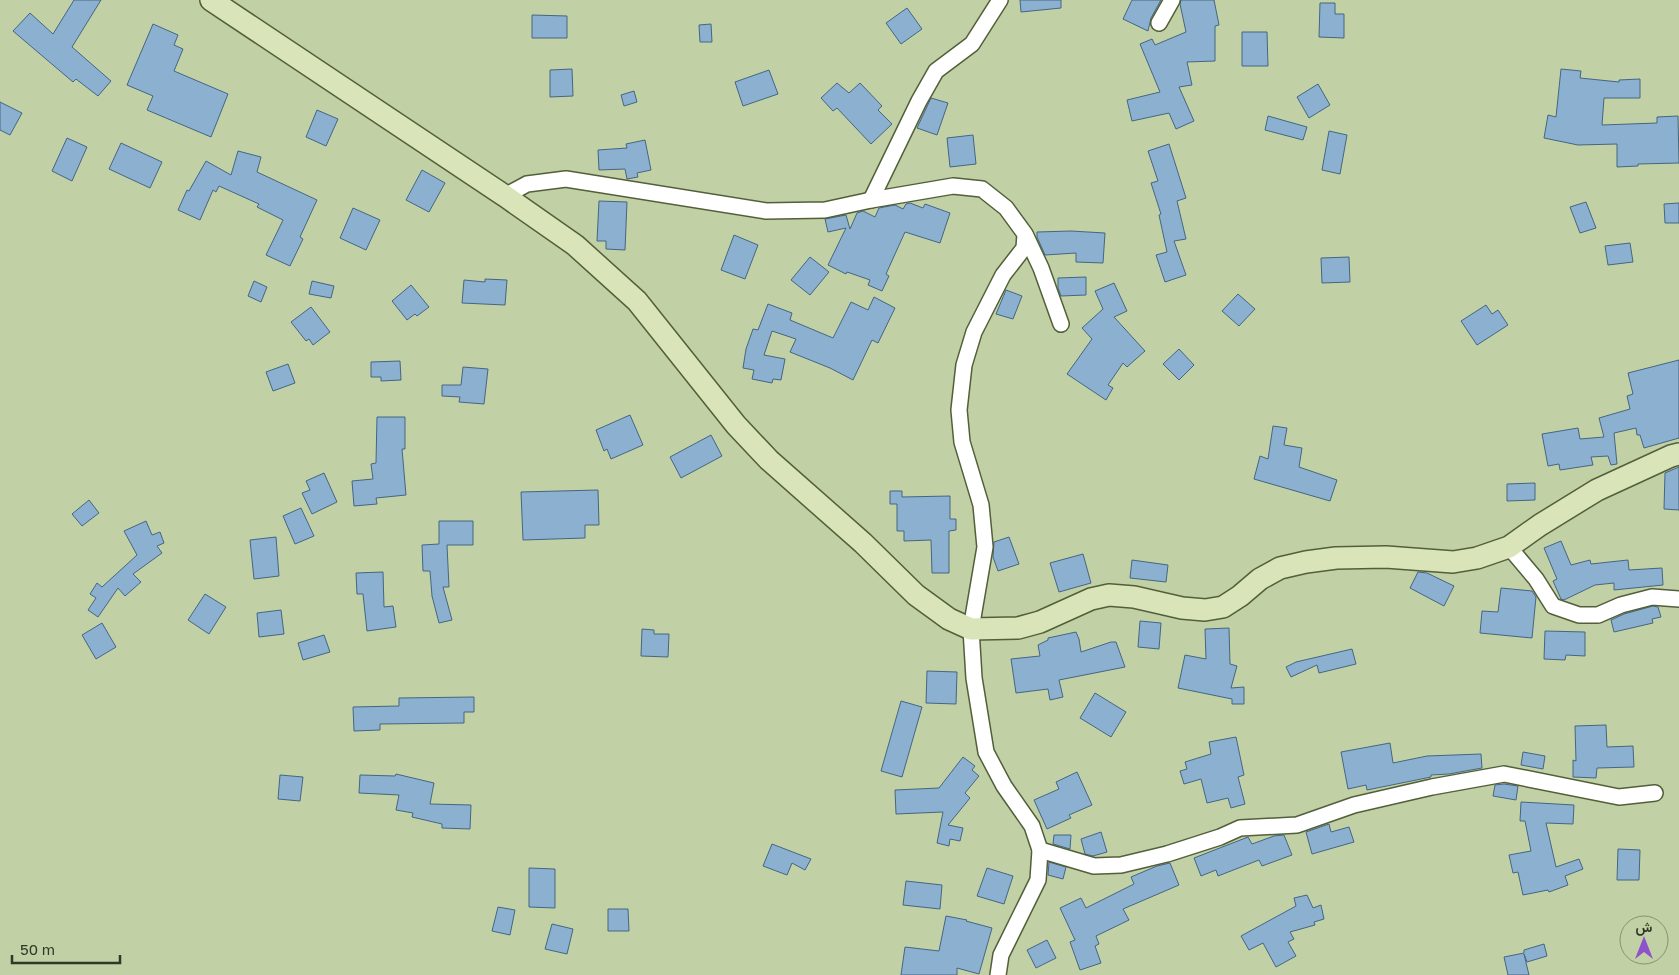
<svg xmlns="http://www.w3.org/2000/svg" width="1679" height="975" font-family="'Golos Text',Vazirmatn,sans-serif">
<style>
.building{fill:#8cb0cf;stroke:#446682}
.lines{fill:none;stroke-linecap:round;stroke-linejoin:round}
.minor-casing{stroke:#525f39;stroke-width:18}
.secondary-casing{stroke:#525f39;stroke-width:24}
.minor{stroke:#fff;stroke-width:15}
.secondary{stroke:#d9e4b9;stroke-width:21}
</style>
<rect width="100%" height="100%" fill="#c1d0a5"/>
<!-- building -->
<g class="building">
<polygon points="74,0 101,0 72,47 111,81 98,96 76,79 73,82 13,31 30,13 53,34"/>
<polygon points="1020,0 1061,0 1061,8 1021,12"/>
<polygon points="1132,0 1161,0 1151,18 1148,31 1123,19"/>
<polygon points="1181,0 1214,0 1219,25 1215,26 1215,61 1187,62 1192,85 1179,87 1194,121 1176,129 1169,113 1132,121 1127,100 1160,92 1140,44 1152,39 1155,45 1186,32 1180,4"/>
<polygon points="1320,3 1335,3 1335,14 1344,14 1344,38 1319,37"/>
<polygon points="907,8 922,29 901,44 886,23"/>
<polygon points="532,15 567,16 567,38 532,38"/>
<polygon points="153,24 178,35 174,45 183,49 174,71 228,94 211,137 147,110 153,96 127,85"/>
<polygon points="711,24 712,42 700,42 699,25"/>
<polygon points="1242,32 1267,32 1268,66 1242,66"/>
<polygon points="572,69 573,96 550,97 550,70"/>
<polygon points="1561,69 1581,71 1580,78 1619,82 1619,80 1640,79 1640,98 1604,98 1602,125 1657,123 1657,117 1678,116 1679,163 1638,164 1638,166 1617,167 1617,144 1578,145 1544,138 1548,115 1556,117"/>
<polygon points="769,70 778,94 743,106 735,82"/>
<polygon points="837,83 849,93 860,83 882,106 878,110 892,124 871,144 837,108 833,111 821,98"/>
<polygon points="1318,84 1330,105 1309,118 1297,97"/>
<polygon points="634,91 637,102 624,106 621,95"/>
<polygon points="931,98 948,103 937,135 917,128"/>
<polygon points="0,102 22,113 10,135 0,130"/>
<polygon points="317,110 338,119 326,146 306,137"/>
<polygon points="1268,116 1307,127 1303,140 1265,130"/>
<polygon points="1329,131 1347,135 1340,174 1322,170"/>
<polygon points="973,135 976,164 950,167 947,138"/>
<polygon points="67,138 87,147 72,181 52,171"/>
<polygon points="645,140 651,170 637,173 638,177 627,179 625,169 599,170 598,150 627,148 626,144"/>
<polygon points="121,143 162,162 150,188 109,169"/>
<polygon points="1169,144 1186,198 1177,201 1186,239 1174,241 1186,275 1165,282 1156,255 1167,252 1159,215 1161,214 1151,183 1158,181 1148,151"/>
<polygon points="238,151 261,157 257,172 317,200 300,237 303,239 290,266 266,255 283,220 257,207 259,204 219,186 216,192 213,190 200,220 178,210 187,190 189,191 206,161 231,175"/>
<polygon points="422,170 445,183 429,212 406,200"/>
<polygon points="599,201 627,202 625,250 606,249 606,241 597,241"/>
<polygon points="1586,202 1596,228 1580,233 1570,207"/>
<polygon points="910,203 923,208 925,204 950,213 940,243 905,232 886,274 889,276 882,291 868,285 870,280 847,272 846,274 828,265 846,228 828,232 825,219 846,215 850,229 857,213 863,211 875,217 879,208 895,205 903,209 906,204"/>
<polygon points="1679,203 1679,223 1665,223 1664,204"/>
<polygon points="353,208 380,220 366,250 340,238"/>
<polygon points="1071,231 1105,233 1103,263 1076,262 1076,253 1045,255 1037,237 1037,232"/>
<polygon points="734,235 758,245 745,279 721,270"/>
<polygon points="1630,243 1633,262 1608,265 1605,246"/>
<polygon points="810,257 829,272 810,295 791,280"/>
<polygon points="1349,257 1350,282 1322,283 1321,258"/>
<polygon points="1086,277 1086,295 1061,296 1058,288 1058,278"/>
<polygon points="485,279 507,280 505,305 462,303 464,280 485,282"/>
<polygon points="254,281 267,287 261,302 248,296"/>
<polygon points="312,281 334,286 331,298 309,294"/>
<polygon points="1114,283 1127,311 1114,317 1145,351 1127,367 1123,363 1108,385 1113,388 1106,400 1067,374 1092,339 1082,328 1103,309 1095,291"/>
<polygon points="411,285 429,307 417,316 415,314 407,320 392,301"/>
<polygon points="1006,290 1022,296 1013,319 996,314"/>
<polygon points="1238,294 1255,309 1239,326 1222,311"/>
<polygon points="874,297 895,308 878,343 872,340 853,380 830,368 790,352 796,339 772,331 764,355 785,359 781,380 773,379 772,383 752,379 754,370 743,368 746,349 753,329 758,330 768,304 792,313 790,320 833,338 851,302 868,310"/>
<polygon points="1486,305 1492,314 1498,310 1508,325 1477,345 1461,321"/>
<polygon points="311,307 330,332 313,345 309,339 306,341 291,322"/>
<polygon points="1179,349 1194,365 1179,380 1163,364"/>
<polygon points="1679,360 1679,438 1644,448 1640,435 1637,435 1636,428 1614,433 1617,464 1611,465 1608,456 1591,457 1593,465 1560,470 1559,464 1548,466 1542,434 1578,428 1580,439 1604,437 1599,418 1630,409 1627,396 1633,394 1628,373"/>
<polygon points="400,361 401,380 381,381 381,377 371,377 371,362"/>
<polygon points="288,364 295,383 273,391 266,372"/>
<polygon points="463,367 488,369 484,404 459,402 460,397 442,396 442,385 461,385"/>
<polygon points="630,415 643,445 611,459 607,449 604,451 596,430"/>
<polygon points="377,417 405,417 405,449 402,449 406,495 376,498 377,504 354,506 352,481 373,479 371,464 376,463"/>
<polygon points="1273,426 1287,428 1284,445 1302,448 1299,467 1337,480 1330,501 1254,479 1260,456 1268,459"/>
<polygon points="711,435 722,456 681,478 670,457"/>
<polygon points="1679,467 1679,510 1664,509 1665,473"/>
<polygon points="324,473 337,502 312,514 302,493 310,490 306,481"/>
<polygon points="1535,483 1535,500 1507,501 1507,484"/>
<polygon points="598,490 599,525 585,525 585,538 523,540 521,492"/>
<polygon points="890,491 902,491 902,497 950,496 950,519 956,519 956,530 949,531 949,573 932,573 931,540 904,541 904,531 897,531 897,504 890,504"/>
<polygon points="89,500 99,513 82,526 72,514"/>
<polygon points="301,508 314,536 295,544 283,516"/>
<polygon points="146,521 152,535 160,532 164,543 157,546 162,553 133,574 141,582 125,596 118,588 98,617 88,610 96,598 90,594 97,583 102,587 137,555 124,531"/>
<polygon points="439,521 473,521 473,545 447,545 449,587 443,587 452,620 439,623 432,596 430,571 423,571 422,545 439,544"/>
<polygon points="276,537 279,576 254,579 250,540"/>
<polygon points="1009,537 1019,564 998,571 993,557 994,542"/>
<polygon points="1561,541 1571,565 1590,560 1591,564 1628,560 1629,570 1662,568 1663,585 1614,590 1614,583 1595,585 1564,600 1561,599 1553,581 1557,579 1544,548"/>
<polygon points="1083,554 1091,583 1059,592 1050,563"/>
<polygon points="1132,560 1168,565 1166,582 1130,578"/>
<polygon points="383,572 384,607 393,606 396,627 367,631 363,594 357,594 356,573"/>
<polygon points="1418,572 1427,573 1454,586 1444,606 1410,588"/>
<polygon points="1501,588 1532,591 1536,597 1532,638 1480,633 1482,611 1498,612"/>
<polygon points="205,594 226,607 209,634 188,620"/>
<polygon points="1653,606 1658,607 1661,617 1652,619 1653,623 1614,632 1611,620 1624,614"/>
<polygon points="281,610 284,634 259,637 257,613"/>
<polygon points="1140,621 1161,623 1159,649 1138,647"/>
<polygon points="102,623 116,647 96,659 82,635"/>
<polygon points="1229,628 1230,664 1237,666 1231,688 1244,687 1244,704 1232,704 1232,699 1178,688 1185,655 1206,659 1205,629"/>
<polygon points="642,629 654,630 654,634 669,634 668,657 641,656"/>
<polygon points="1545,631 1585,632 1585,656 1566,655 1565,660 1544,659"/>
<polygon points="1076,632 1079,639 1081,652 1111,642 1116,642 1125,667 1059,680 1063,697 1050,700 1048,689 1016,693 1011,659 1040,656 1038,645 1048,640 1048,638"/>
<polygon points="324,635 330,652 303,660 298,643"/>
<polygon points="1352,649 1356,664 1319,673 1317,665 1291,677 1286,667 1296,662"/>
<polygon points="927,671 957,672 956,704 926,703"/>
<polygon points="1095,693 1126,712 1111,737 1080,718"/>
<polygon points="474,697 474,712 464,712 464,723 380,724 380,730 354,731 353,707 399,706 399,698"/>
<polygon points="901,701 922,707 902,777 881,771"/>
<polygon points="1606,725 1607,747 1633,746 1634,767 1597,768 1596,778 1573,777 1573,760 1576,761 1575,726"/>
<polygon points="1236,737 1244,775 1238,777 1245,804 1231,808 1228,798 1207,803 1201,779 1184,784 1180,771 1187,769 1185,762 1211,754 1209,742"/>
<polygon points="1390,743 1393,763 1427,756 1481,754 1482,768 1449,774 1431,775 1431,777 1367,790 1366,785 1348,789 1341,752"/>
<polygon points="1523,752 1545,756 1543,769 1521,765"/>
<polygon points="963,757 975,766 972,770 979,776 965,793 970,798 948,825 963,828 960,841 950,839 949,846 937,843 943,812 896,814 895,790 939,788"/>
<polygon points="1077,772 1092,805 1069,815 1071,818 1047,829 1034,800 1059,789 1056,782"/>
<polygon points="396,774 434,783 430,804 471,805 470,829 442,828 442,824 412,817 413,813 396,810 399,795 359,793 360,775 395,776"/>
<polygon points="280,775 303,777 300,801 278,799"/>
<polygon points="1504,784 1518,786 1516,800 1493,796 1495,785"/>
<polygon points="1521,802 1574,805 1573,824 1546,823 1556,867 1579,859 1583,869 1565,876 1568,885 1549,892 1548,890 1523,895 1518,872 1513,873 1509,855 1531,851 1525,821 1520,821"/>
<polygon points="1329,824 1331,832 1349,827 1354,842 1312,854 1306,832"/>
<polygon points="1101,832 1107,852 1093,856 1085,854 1081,839"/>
<polygon points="1054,835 1071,835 1070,849 1053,844"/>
<polygon points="1284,835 1292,855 1262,866 1259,860 1218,876 1216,870 1201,876 1194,858 1248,837 1252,844 1274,836"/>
<polygon points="772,844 811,859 805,870 792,863 787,875 763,866"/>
<polygon points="1618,849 1640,850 1639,880 1617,880"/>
<polygon points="1049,862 1066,867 1063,879 1048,875"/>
<polygon points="1170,863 1179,885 1123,909 1129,920 1096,936 1099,944 1095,946 1101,963 1080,970 1070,942 1075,940 1060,908 1081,898 1086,908 1134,884 1131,877 1157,866"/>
<polygon points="529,868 555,869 555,908 529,907"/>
<polygon points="987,868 1013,876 1004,904 977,896"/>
<polygon points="906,881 942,885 940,909 903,905"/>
<polygon points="1307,895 1313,908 1321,905 1324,919 1314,922 1315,925 1290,932 1294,939 1288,942 1296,956 1276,967 1263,943 1249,950 1241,936 1296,906 1294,898"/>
<polygon points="498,907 515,910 510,935 492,931"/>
<polygon points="608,909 628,909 629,931 608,931"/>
<polygon points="946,916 967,920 966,921 992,928 979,974 957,968 957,975 901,975 905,947 939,951"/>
<polygon points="552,924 573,929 567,954 545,949"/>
<polygon points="1047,940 1056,958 1036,968 1027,950"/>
<polygon points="1544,944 1547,956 1527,962 1524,954 1529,975 1508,975 1504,957 1524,953 1524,950"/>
</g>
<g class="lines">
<!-- minor casing -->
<g class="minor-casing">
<g id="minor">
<polyline points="1159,23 1172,0"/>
<polyline points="505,196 527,184 566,179 766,211 825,210 871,200 953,186 982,189 1006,208 1025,234 1024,248 1003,275 974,332 964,365 959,410 962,442 981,505 985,547 971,629 974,678 986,752 1004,786 1032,826 1040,850 1038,880 1001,955 998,975"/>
<polyline points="871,200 919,101 936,71 972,44 1000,0"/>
<polyline points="1026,236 1041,268 1061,324"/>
<polyline points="1509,547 1536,579 1553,606 1579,615 1598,615 1621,605 1652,597 1679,599"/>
<polyline points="1040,850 1094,866 1121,865 1167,854 1220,837 1240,828 1297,825 1354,805 1432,787 1504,774 1619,797 1655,793"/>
</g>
</g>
<!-- secondary casing -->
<g class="secondary-casing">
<polyline id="secondary" points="211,0 505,196 575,245 637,301 736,425 769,460 863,543 916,595 949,619 971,629 1018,628 1040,622 1091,599 1109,595 1134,597 1182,608 1205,610 1223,607 1240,596 1260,579 1280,568 1306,562 1336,558 1386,557 1453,562 1477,558 1509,547 1540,525 1597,490 1671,456 1679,454"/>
</g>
<!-- minor -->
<use href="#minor" class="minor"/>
<!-- secondary -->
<use href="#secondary" class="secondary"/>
</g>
<!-- north arrow -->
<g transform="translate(1644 940)"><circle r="24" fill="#c1d0a5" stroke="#879373"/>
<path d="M0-4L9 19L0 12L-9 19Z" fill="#8e53ca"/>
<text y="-8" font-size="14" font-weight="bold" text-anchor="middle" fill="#313827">ش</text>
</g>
<!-- scale -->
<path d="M12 955v8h108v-8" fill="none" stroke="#313827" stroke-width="2.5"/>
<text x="20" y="955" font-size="15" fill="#313827" stroke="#c1d0a5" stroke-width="4" paint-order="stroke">50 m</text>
</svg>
